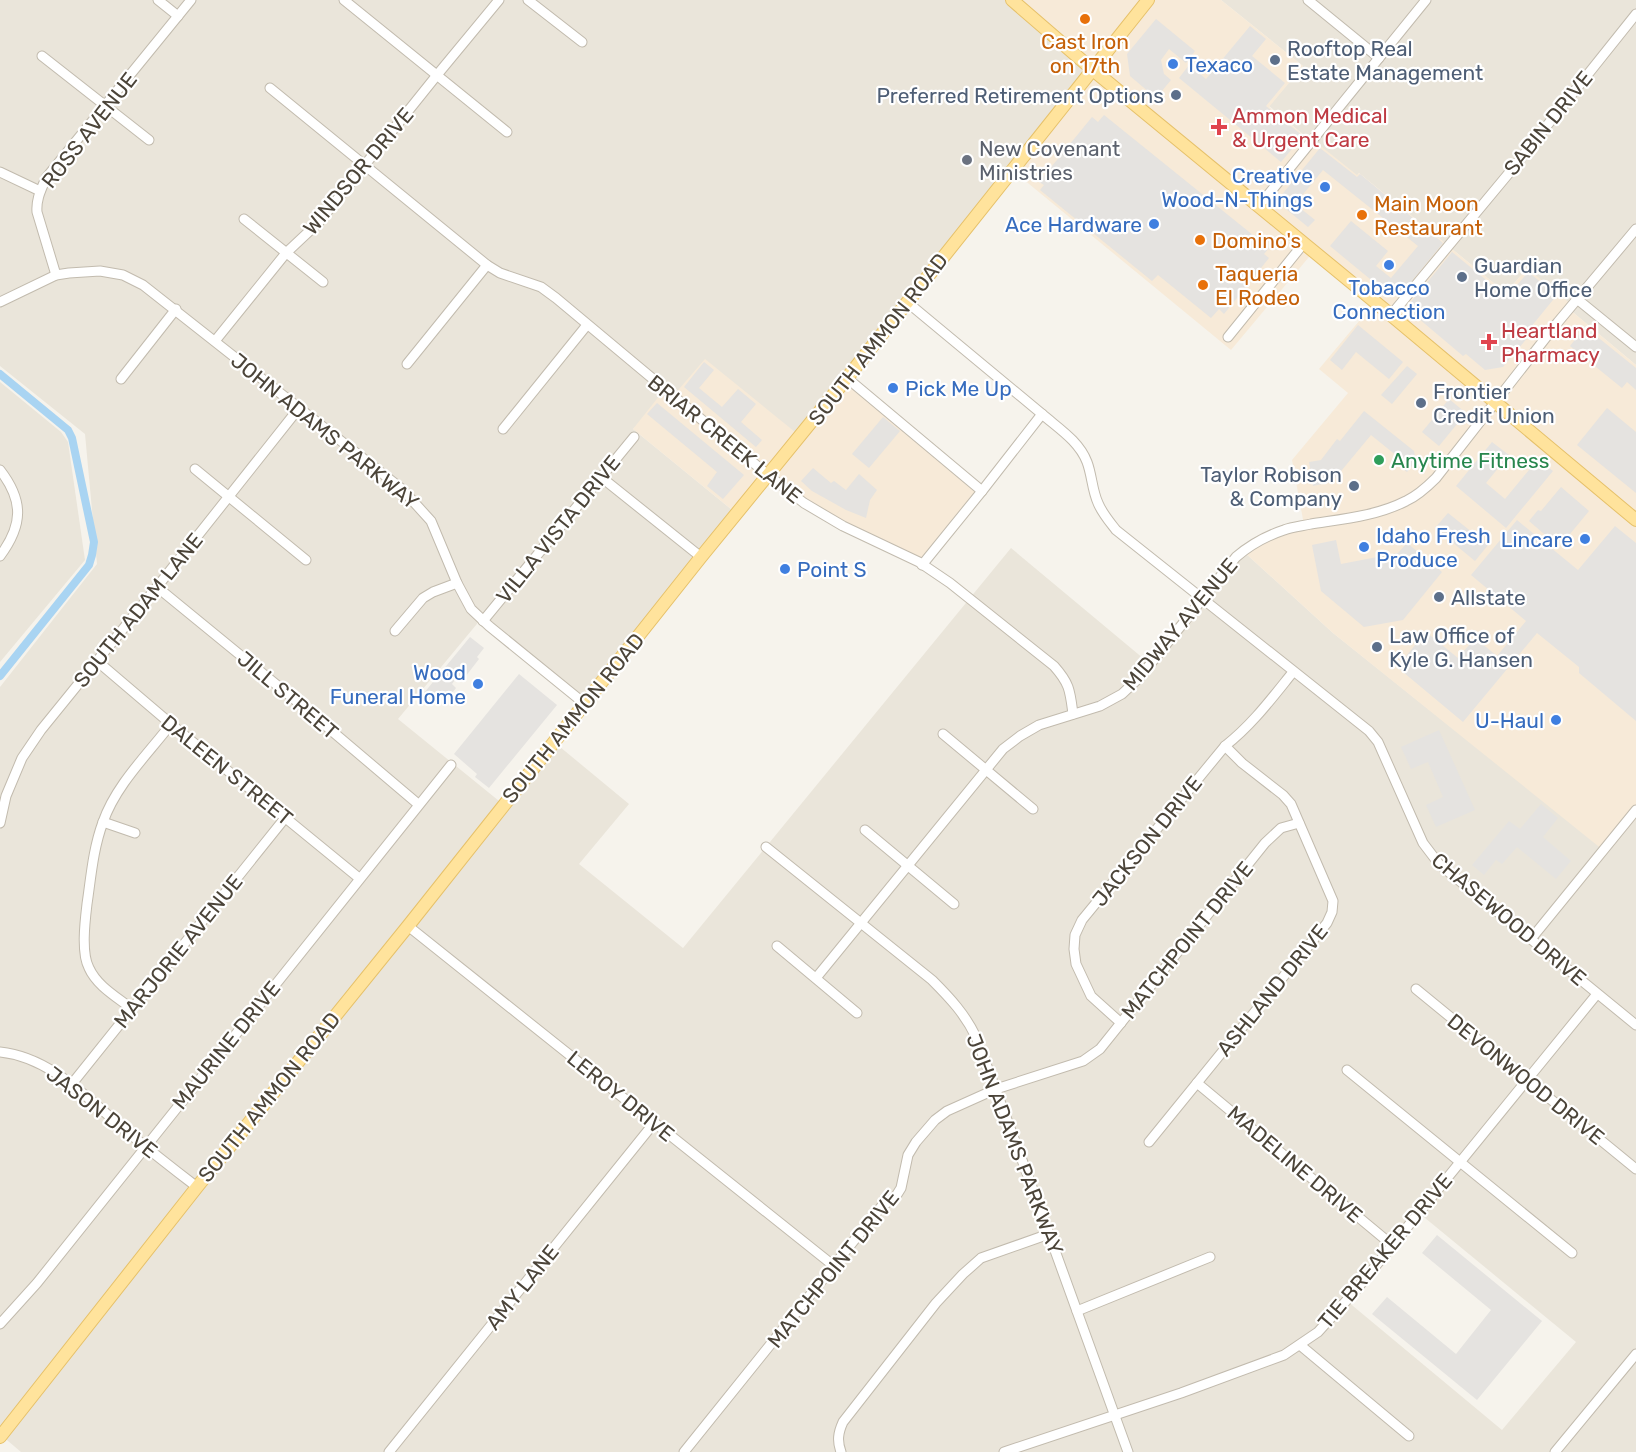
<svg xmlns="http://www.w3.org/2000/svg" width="1636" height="1452" font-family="Rubik,sans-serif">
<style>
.residential{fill:#eae5da;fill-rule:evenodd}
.commercial{fill:#f7ead8}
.parking{fill:#e5e3e0}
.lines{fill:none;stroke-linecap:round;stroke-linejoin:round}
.canal{stroke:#a9d4f2;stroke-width:8}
.minor-casing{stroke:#c2bbae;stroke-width:11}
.major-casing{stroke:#e6c16a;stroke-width:14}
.minor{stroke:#fff;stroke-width:9}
.major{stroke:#ffe39c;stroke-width:12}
.food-dot{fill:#e8710a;stroke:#fff;stroke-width:2}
.service-dot{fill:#5c6f8a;stroke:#fff;stroke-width:2}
.shop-dot{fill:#3f7fe0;stroke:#fff;stroke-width:2}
.health-dot{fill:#e0444e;stroke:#fff;stroke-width:2}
.worship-dot{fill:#6b7280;stroke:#fff;stroke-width:2}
.leisure-dot{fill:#2e9e5b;stroke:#fff;stroke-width:2}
.labels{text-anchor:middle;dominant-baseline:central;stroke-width:4.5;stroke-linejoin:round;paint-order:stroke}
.food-label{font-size:21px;fill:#c56008;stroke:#fff;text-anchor:start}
.service-label{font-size:21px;fill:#4e5e75;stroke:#fff;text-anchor:start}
.shop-label{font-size:21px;fill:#366cbe;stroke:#fff;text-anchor:end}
.health-label{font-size:21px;fill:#be3a42;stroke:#fff;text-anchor:start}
.street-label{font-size:21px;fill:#4b4439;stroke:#fff}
.worship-label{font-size:21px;fill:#5b616d;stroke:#fff;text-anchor:start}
.leisure-label{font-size:21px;fill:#27864d;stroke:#fff;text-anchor:start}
</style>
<rect width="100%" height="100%" fill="#f6f3ec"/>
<!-- residential -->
<g class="residential">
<path d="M0 0H1012L1093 70 800 437 673 396 633 429 737 514 585 704 481 619 398 719 504 805 554 742 629 804 579 864 683 948 1011 548 1150 664 1243 551 1333 633 1511 775 1636 810V1452H21L1 1435 0 1436V687L97 564 85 434 0 366ZM1419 1213 1576 1342 1502 1430 1347 1301Z"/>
<polygon points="1221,0 1636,0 1636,365 1569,309 1527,268 1506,293 1359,173 1357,176 1311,141 1269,106 1303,66"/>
<polygon points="0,382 61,432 68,442 85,560 0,662"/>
</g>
<!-- commercial -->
<g class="commercial">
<polygon points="1012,0 1221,0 1303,66 1269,107 1311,141 1312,139 1357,175 1359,173 1506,293 1527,268 1572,305 1569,309 1636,365 1636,810 1603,850 1333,633 1243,551 1304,525 1292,460 1348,393 1319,369 1375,302 1314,251 1231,350 1012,170 1092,70"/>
<polygon points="705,359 800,436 847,378 987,492 925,566 843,526 768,476 737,514 633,429 664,390 673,396"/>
</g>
<!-- parking -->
<g class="parking">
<polygon points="1156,19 1195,51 1186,63 1169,49 1161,60 1164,74 1171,80 1156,98 1130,76 1127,54"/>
<polygon points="1250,26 1266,39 1252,56 1285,83 1266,106 1303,136 1281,162 1179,78 1189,65 1206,79"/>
<polygon points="1104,115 1269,248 1264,254 1269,258 1224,314 1219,309 1211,318 1158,275 1152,281 1040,190 1044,185 1039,182 1092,117 1098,122"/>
<polygon points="1320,148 1357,177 1360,174 1443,243 1402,293 1396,289 1387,293 1330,246 1351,221 1388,251 1376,266 1391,278 1418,246 1323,170 1295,204 1315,220 1308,227 1281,205 1280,197"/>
<polygon points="1452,252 1507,297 1528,272 1557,295 1526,333 1529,336 1503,367 1485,370 1466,354 1463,356 1412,313 1411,302"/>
<polygon points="1358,325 1403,362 1389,379 1356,352 1342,370 1330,360"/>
<polygon points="1585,327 1636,368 1636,390 1627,382 1622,388 1570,346"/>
<polygon points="704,362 714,370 699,388 722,407 738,389 756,404 741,422 762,440 756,447 684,387"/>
<polygon points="1407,366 1417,374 1392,404 1381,395"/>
<polygon points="1449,399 1466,413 1439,446 1422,432"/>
<polygon points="657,403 744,475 723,499 707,486 717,472 647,414"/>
<polygon points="1607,408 1636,432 1636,493 1577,445"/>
<polygon points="1364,411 1414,451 1416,461 1407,472 1393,461 1397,456 1371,435 1332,482 1313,486 1309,462 1321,460 1337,439 1340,441"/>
<polygon points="883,417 900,431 869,468 852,454"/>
<polygon points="1492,442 1509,455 1486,483 1505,499 1538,459 1553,471 1506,528 1456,486"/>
<polygon points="813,468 831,483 834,481 846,490 859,474 877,490 870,500 866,518 846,510 812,491 801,481"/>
<polygon points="1561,487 1589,511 1565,540 1556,533 1550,539 1529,521 1538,510 1541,511"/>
<polygon points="1448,513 1488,545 1475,561 1435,528"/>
<polygon points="1517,520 1578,570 1615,526 1636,543 1636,721 1579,673 1579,667 1537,633 1463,722 1397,667 1426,632 1458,658 1475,638 1497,656 1526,621 1471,575"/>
<polygon points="1336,540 1341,564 1398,553 1407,543 1442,572 1403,620 1364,627 1321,591 1312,545"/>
<polygon points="470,637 484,648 477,657 479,659 462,681 457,677 452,684 456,688 447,699 442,694 435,702 424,693"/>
<polygon points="519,674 557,705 489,788 475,777 477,774 454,754"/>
<polygon points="1439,730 1475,810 1436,827 1426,805 1443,797 1428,762 1411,769 1401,747"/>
<polygon points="1541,804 1558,818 1543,837 1571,861 1556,879 1517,847 1502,864 1496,860 1484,875 1472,865 1509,821 1520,829"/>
<polygon points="1437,1235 1542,1321 1477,1400 1372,1314 1387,1297 1456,1354 1491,1310 1422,1253"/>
</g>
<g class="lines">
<!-- canal -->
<polyline class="canal" points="0,374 68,430 72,438 94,542 92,555 89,565 0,676"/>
<!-- minor casing -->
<g class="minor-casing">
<g id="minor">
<polyline points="158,0 178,16"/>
<polyline points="344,0 507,132"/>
<polyline points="528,0 582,42"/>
<polyline points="1308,0 1379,58"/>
<polyline points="42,56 149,140"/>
<path d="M270 88 487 265 500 273 541 287 556 298 768 475 804 503 843 526 919 562 950 583 1054 666C1070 684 1070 691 1073 714"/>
<polyline points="0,172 40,191"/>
<polyline points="1259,206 1426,0"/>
<polyline points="244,219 323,282"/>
<path d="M56 275 37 212C36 199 41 190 46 178L191 0"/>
<polyline points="1577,299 1636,347"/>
<polyline points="0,302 56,275 69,273 100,271 123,275 143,285 402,489 431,521 457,583 471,609 489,626 585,704"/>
<polyline points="907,302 1042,414"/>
<polyline points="1391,315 1509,173 1636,14"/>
<polyline points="1228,337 1304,243"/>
<polyline points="215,341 286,253 319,222 437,75 499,0"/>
<polyline points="407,364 487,265"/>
<polyline points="847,378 982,491 922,565"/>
<polyline points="121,379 176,309"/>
<polyline points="503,429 587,325"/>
<polyline points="195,469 306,560"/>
<path d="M0 470C24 501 23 525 0 556"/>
<polyline points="601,477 701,557"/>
<path d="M982 491 1042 414C1058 428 1079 441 1087 462 1092 475 1092 490 1098 503 1102 513 1109 521 1116 530L1369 731 1378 742 1423 843 1439 864 1636 1025"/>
<polyline points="157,587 300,704 418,804"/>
<polyline points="483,621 634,437"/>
<polyline points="395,631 423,598 433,592 457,583"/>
<polyline points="97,661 178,730 359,878"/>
<polyline points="943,734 1033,809"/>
<polyline points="103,822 135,833"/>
<polyline points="0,823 6,796 22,758 41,730 157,587 299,408"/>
<polyline points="865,830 954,904"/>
<path d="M766 847 932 980C950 998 965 1014 976 1037L1028 1176 1128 1452"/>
<polyline points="408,926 834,1266"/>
<polyline points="1531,939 1636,810"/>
<polyline points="777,946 857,1013"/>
<path d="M816 978 1003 749 1020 736 1039 725 1100 706 1122 694 1140 677 1236 557C1250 545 1266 536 1284 530 1292 527 1302 526 1311 524 1343 519 1377 516 1406 501 1417 496 1427 487 1436 478L1558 322 1636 229"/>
<polyline points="1416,989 1636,1169"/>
<path d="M132 1009C117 997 97 986 89 968 81 953 85 921 87 904 91 877 93 849 103 822 116 785 147 755 171 724"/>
<path d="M1121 1023 1091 996 1076 964 1074 949 1075 935 1082 920 1225 746C1252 725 1272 698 1293 672"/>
<path d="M0 1052C50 1057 87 1098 124 1129 148 1149 172 1168 197 1187"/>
<polyline points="1347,1070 1572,1253"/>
<polyline points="1197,1083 1392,1245"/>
<polyline points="71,1085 285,818"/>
<polyline points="1149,1142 1327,923 1332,912 1333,901 1291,804 1283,795 1242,763 1225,746"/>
<polyline points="1077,1311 1210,1257"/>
<polyline points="0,1324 37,1283 451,765"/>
<polyline points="1300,1345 1409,1436"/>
<polyline points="389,1452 654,1123"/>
<polyline points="684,1452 881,1207 896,1196 901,1188 908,1155 916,1142 935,1120 947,1111 996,1089 1083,1061 1100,1049 1265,843 1281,828 1299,823"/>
<path d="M841 1452C837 1441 838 1433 843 1422L936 1303 963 1274 981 1258 1049 1234"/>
<polyline points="1004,1452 1181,1393 1284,1355 1318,1332 1356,1290 1597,994"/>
<polyline points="1555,1452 1636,1354"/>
</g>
</g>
<!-- major casing -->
<g class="major-casing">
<g id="major">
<polyline points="1012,0 1093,70 1391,315 1636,520"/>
<polyline points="0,1437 197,1187 408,926 701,557 847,378 1148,0"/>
</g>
</g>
<!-- minor -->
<use href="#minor" class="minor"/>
<!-- major -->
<use href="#major" class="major"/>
</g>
<!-- markers -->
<g class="food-dot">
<circle cx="1085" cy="19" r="6"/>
<circle cx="1362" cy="215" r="6"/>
<circle cx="1200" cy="240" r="6"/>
<circle cx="1203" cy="285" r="6"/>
</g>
<g class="service-dot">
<circle cx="1275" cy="60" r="6"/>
<circle cx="1176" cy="95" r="6"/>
<circle cx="1462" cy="277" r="6"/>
<circle cx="1421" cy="403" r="6"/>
<circle cx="1354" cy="486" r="6"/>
<circle cx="1439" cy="597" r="6"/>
<circle cx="1377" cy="647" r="6"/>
</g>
<g class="shop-dot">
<circle cx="1173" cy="64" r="6"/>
<circle cx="1325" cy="187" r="6"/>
<circle cx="1154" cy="224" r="6"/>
<circle cx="1389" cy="265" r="6"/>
<circle cx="893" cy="388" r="6"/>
<circle cx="1585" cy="539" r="6"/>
<circle cx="1364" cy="547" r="6"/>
<circle cx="785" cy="569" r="6"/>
<circle cx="478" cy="684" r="6"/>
<circle cx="1556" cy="720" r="6"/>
</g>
<g class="health-dot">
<path d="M1216 118h6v6h6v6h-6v6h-6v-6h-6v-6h6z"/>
<path d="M1486 333h6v6h6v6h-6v6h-6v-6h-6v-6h6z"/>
</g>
<circle class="worship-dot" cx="967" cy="160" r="6"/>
<circle class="leisure-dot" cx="1379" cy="460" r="6"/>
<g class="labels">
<!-- food labels -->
<g class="food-label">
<text x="1085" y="41" text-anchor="middle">Cast Iron<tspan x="1085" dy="24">on 17th</tspan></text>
<text x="1374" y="203">Main Moon<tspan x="1374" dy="24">Restaurant</tspan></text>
<text x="1212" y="240">Domino's</text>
<text x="1215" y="273">Taqueria<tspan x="1215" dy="24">El Rodeo</tspan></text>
</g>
<!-- service labels -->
<g class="service-label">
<text x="1287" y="48">Rooftop Real<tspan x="1287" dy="24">Estate Management</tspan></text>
<text x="1164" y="95" text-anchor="end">Preferred Retirement Options</text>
<text x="1474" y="265">Guardian<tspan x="1474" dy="24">Home Office</tspan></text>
<text x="1433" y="391">Frontier<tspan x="1433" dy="24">Credit Union</tspan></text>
<text x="1342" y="474" text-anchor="end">Taylor Robison<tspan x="1342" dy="24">&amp; Company</tspan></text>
<text x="1451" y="597">Allstate</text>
<text x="1389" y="635">Law Office of<tspan x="1389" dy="24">Kyle G. Hansen</tspan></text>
</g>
<!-- shop labels -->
<g class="shop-label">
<text x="1185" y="64" text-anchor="start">Texaco</text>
<text x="1313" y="175">Creative<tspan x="1313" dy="24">Wood-N-Things</tspan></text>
<text x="1142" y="224">Ace Hardware</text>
<text x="1389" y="287" text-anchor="middle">Tobacco<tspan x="1389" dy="24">Connection</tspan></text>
<text x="905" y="388" text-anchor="start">Pick Me Up</text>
<text x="1376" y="535" text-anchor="start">Idaho Fresh<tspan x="1376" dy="24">Produce</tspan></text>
<text x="1573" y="539">Lincare</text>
<text x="797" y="569" text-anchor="start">Point S</text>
<text x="466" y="672">Wood<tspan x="466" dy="24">Funeral Home</tspan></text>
<text x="1544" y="720">U-Haul</text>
</g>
<!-- health labels -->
<g class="health-label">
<text x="1232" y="115">Ammon Medical<tspan x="1232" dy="24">&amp; Urgent Care</tspan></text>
<text x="1501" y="330">Heartland<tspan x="1501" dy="24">Pharmacy</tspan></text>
</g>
<!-- street labels -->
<g class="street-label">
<text transform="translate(1548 123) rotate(-51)">SABIN DRIVE</text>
<text transform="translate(89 130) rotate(-52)">ROSS AVENUE</text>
<text transform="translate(358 171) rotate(-50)">WINDSOR DRIVE</text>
<text transform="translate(878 339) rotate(-52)">SOUTH AMMON ROAD</text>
<text transform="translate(325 431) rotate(39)">JOHN ADAMS PARKWAY</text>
<text transform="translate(725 439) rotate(39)">BRIAR CREEK LANE</text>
<text transform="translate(558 529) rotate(-51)">VILLA VISTA DRIVE</text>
<text transform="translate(138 610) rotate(-51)">SOUTH ADAM LANE</text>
<text transform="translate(1180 624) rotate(-50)">MIDWAY AVENUE</text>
<text transform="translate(288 695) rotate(40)">JILL STREET</text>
<text transform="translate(573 718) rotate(-51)">SOUTH AMMON ROAD</text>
<text transform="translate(227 770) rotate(39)">DALEEN STREET</text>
<text transform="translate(1147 841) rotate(-51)">JACKSON DRIVE</text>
<text transform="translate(1509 919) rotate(40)">CHASEWOOD DRIVE</text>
<text transform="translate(1187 940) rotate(-51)">MATCHPOINT DRIVE</text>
<text transform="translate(178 951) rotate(-51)">MARJORIE AVENUE</text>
<text transform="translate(1272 990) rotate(-51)">ASHLAND DRIVE</text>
<text transform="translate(226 1045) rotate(-51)">MAURINE DRIVE</text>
<text transform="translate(1526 1079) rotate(39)">DEVONWOOD DRIVE</text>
<text transform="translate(621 1096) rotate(39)">LEROY DRIVE</text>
<text transform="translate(269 1097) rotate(-51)">SOUTH AMMON ROAD</text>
<text transform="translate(102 1112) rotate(38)">JASON DRIVE</text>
<text transform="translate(1015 1144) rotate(69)">JOHN ADAMS PARKWAY</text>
<text transform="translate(1295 1164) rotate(40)">MADELINE DRIVE</text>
<text transform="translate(1385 1251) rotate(-50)">TIE BREAKER DRIVE</text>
<text transform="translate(833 1269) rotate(-51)">MATCHPOINT DRIVE</text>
<text transform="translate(522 1287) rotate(-51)">AMY LANE</text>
</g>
<!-- worship labels -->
<g class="worship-label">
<text x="979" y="148">New Covenant<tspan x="979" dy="24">Ministries</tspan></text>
</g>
<!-- leisure labels -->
<g class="leisure-label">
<text x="1391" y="460">Anytime Fitness</text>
</g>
</g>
</svg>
